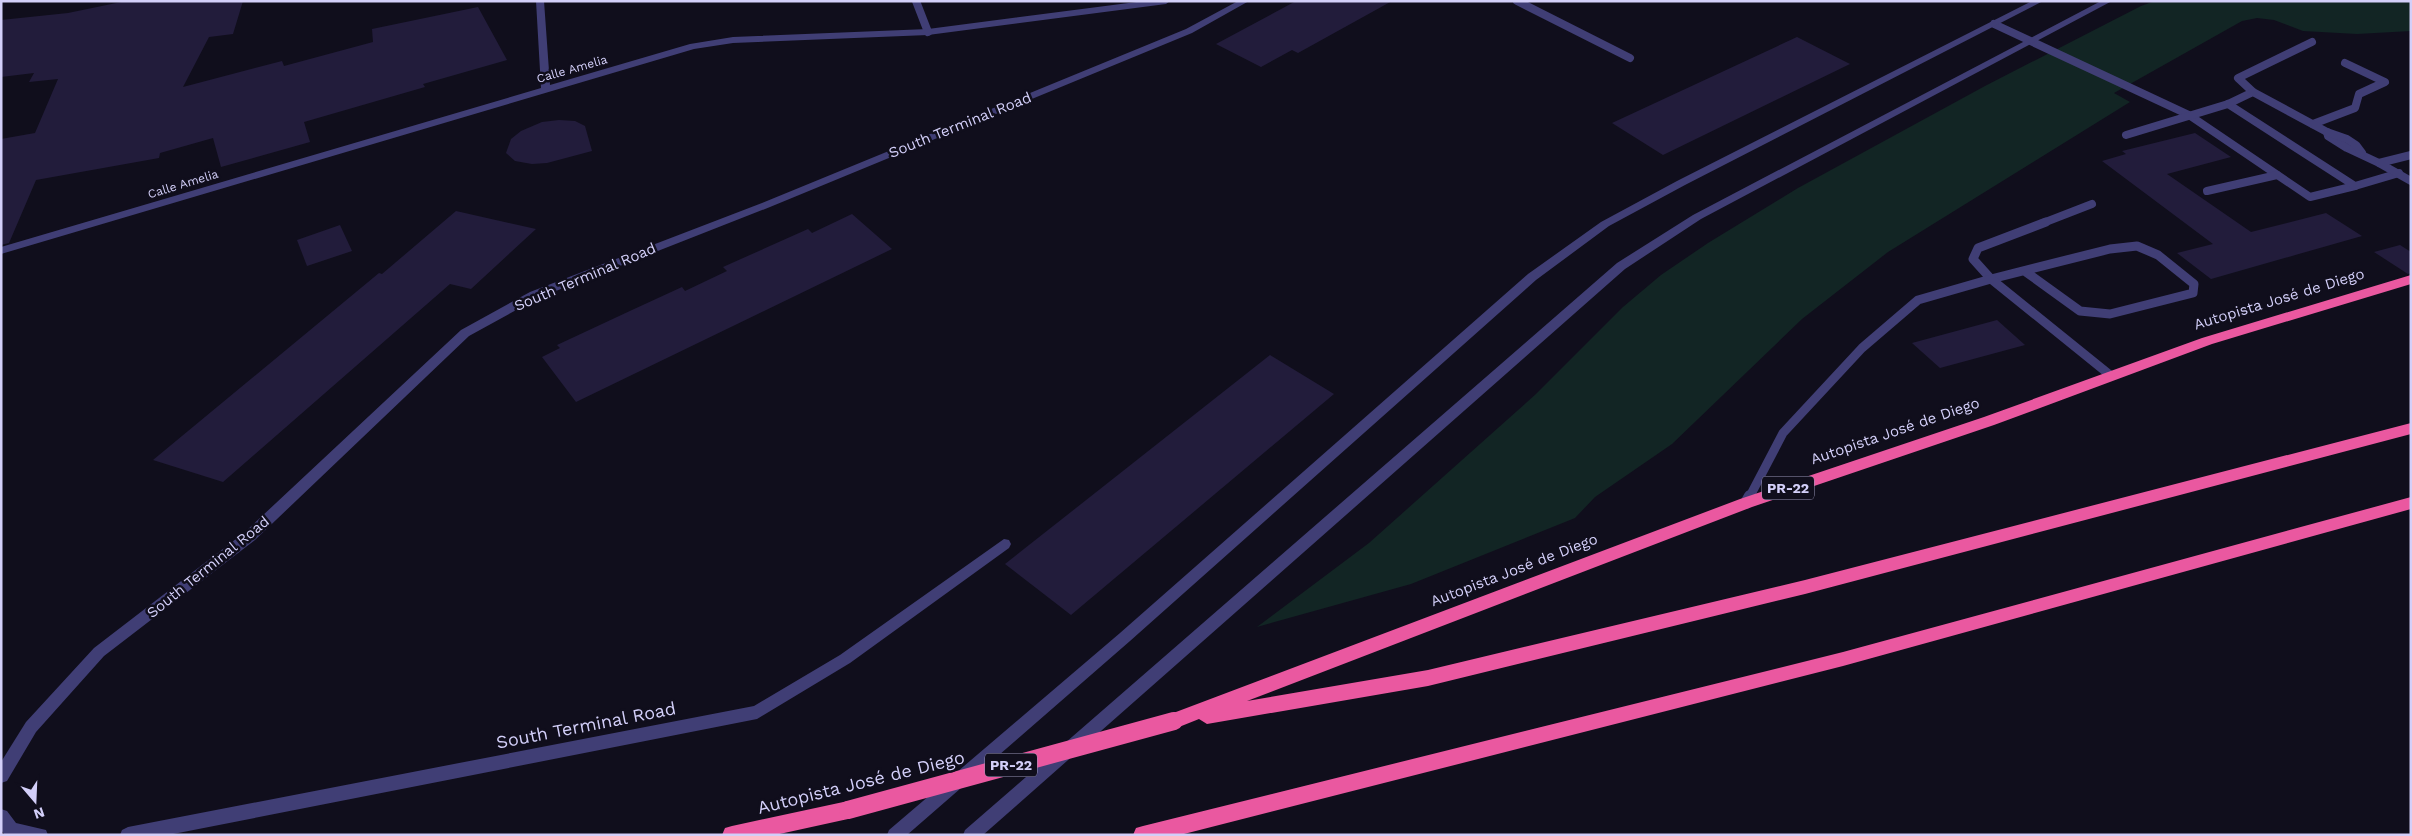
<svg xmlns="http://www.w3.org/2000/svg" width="2412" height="836" font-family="'Work Sans',sans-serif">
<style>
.green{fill:#122524}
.building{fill:#221c3b}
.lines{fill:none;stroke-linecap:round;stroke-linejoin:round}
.service-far2{stroke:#403e75;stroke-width:8}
.service-far1{stroke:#403e75;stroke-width:9}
.service{stroke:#403e75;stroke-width:12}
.minor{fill:#403e75;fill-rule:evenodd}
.tertiary{fill:#403e75;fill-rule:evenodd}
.motorway{fill:#ea58a0;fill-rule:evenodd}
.motorway-bridge{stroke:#ea58a0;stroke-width:18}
.labels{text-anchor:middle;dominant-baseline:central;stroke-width:5;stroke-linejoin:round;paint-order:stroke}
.far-street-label{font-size:12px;fill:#d3cff9;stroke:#100e1c}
.shield{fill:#100e1c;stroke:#9895b7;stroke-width:1}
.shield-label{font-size:14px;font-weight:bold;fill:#d3cff9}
.street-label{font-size:15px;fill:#d3cff9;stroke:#100e1c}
.near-street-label{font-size:18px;fill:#d3cff9;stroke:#100e1c}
</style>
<rect width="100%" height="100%" fill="#100e1c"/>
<!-- green -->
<polygon class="green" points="2155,1 2411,1 2411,31 2357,34 2303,31 2274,20 2257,18 2242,21 2114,93 2130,102 1888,252 1802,319 1672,444 1595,497 1575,518 1411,584 1257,627 1369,543 1536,394 1623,307 1661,275 1708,243 1798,188 1985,86 2141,6"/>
<!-- building -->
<g class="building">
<polygon points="126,1 243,1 233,34 209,37 183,87 282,61 284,66 373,42 372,29 478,7 507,60 423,84 425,87 304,122 310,142 221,167 213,138 160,153 159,158 36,180 9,243 1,245 1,139 35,133 58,79 29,82 34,73 1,77 1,20 68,13"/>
<polygon points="1296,1 1392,1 1298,53 1292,50 1261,67 1216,44"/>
<polygon points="1797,37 1850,64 1663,155 1612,123"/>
<polygon points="559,120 575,121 585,126 592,151 547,163 532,164 515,161 506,153 511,139 521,131 542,122"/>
<polygon points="2195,133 2231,157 2167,174 2251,232 2326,213 2362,236 2211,279 2177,253 2213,244 2102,161 2126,154 2122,151"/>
<polygon points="456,211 536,229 471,289 450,284 223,482 153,460 379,273 382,274"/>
<polygon points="852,214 892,249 576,402 542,357 560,348 557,345 632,310 682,287 685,291 727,271 723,267 808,229 812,233"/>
<polygon points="340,225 352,251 307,266 297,240"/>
<polygon points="2400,245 2411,252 2411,273 2408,274 2374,252"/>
<polygon points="1997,320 2025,345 1940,368 1912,343"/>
<polygon points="1270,355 1334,394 1071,615 1005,564"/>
</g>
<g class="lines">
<!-- service-far2 -->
<g class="service-far2">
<polyline points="916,1 928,32"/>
<polyline points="1517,1 1630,58"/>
<polyline points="1994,24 2189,115 2310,197 2355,186"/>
<polyline points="2253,92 2238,78 2312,42"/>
<polyline points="2228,104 2355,186 2399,173"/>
<polyline points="2313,124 2355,108 2359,94 2385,82 2345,63"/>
<polyline points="2327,132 2328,136 2347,148 2379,163"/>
<polyline points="2126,135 2228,104 2253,92 2327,132 2347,139 2356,145 2362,153"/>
<polyline points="2411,155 2379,163 2411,181"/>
<polyline points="2207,191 2277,175"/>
<polyline points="2043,223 2092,204"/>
</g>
<!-- service-far1 -->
<g class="service-far1">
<polyline points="2026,272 2080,311 2110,314 2193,293 2194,284 2158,255 2137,246 2110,249 1991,279 1973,259 1978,248 2046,222"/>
<polyline points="1749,498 1783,433 1862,348 1918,300 1991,279 2110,375"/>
</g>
<!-- service -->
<polyline class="service" points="1746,503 1750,496"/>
<!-- minor -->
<g class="minor">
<polygon points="536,1 544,1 550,85 690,44 733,37 928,29 1144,1 1170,1 1166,4 928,35 733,43 694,49 1,254 1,247 541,88"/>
<polygon points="1238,1 1249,1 1192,33 770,207 538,298 469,336 255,540 104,656 36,732 7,781 1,783 1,762 26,722 94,648 245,532 461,330 530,292 762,203 1186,29"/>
<polygon points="1004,539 1009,540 1011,544 1009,548 850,663 757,719 168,835 120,835 122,830 128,827 754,706 840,655"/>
<polygon points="1,809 7,811 16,823 46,830 48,835 5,835 1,830"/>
</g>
<!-- tertiary -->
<g class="tertiary">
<polygon points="2032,1 2043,1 1685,185 1609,226 1536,280 1130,641 907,835 887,835 889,830 1120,633 1528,274 1601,222 1677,181"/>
<polygon points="2101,1 2112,1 1701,219 1625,269 983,835 963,835 965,830 1617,263 1693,215"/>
</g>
<!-- motorway -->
<g class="motorway">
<polygon points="2411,275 2411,284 2212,344 1994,425 1752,507 1247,701 1428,670 1805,580 2411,423 2411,434 1805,594 1428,686 1207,724 1199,719 1174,729 1168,727 1165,721 1168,715 1740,499 1984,417 2202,338"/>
<polygon points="2411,497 2411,509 1843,666 1180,835 1133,835 1136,828 1143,826 1843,652"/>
<polygon points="848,801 855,804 858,810 855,816 848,819 775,835 722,835 725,828 732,826"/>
</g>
<!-- motorway-bridge -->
<polyline class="motorway-bridge" points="848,810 1174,721"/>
</g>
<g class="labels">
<!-- far-street labels -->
<g class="far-street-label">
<text transform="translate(572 69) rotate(-16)">Calle Amelia</text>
<text transform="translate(183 184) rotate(-17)">Calle Amelia</text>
</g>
<!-- shield labels -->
<g class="shield">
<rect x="1762" y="476.5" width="52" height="23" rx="4"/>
<rect x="985" y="753.5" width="52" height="23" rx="4"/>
</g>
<g class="shield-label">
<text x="1788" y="488">PR-22</text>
<text x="1011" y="765">PR-22</text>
</g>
<!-- street labels -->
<g class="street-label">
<text transform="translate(960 125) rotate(-22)">South Terminal Road</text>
<text transform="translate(585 277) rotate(-23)">South Terminal Road</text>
<text transform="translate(2279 299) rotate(-17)">Autopista José de Diego</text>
<text transform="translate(1895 431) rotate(-19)">Autopista José de Diego</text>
<text transform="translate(208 567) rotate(-39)">South Terminal Road</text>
<text transform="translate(1514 570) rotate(-21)">Autopista José de Diego</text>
</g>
<!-- near-street labels -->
<g class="near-street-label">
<text transform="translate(586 725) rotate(-11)">South Terminal Road</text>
<text transform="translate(861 782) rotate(-14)">Autopista José de Diego</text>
</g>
</g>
<!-- border -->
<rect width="2412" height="836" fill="none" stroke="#d3cff9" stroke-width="5"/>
<!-- north arrow -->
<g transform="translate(35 801) rotate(161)" stroke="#100e1c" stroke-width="4" paint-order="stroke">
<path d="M0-4L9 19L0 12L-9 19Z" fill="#d3cff9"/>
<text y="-8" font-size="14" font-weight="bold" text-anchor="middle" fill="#d3cff9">N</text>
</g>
</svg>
